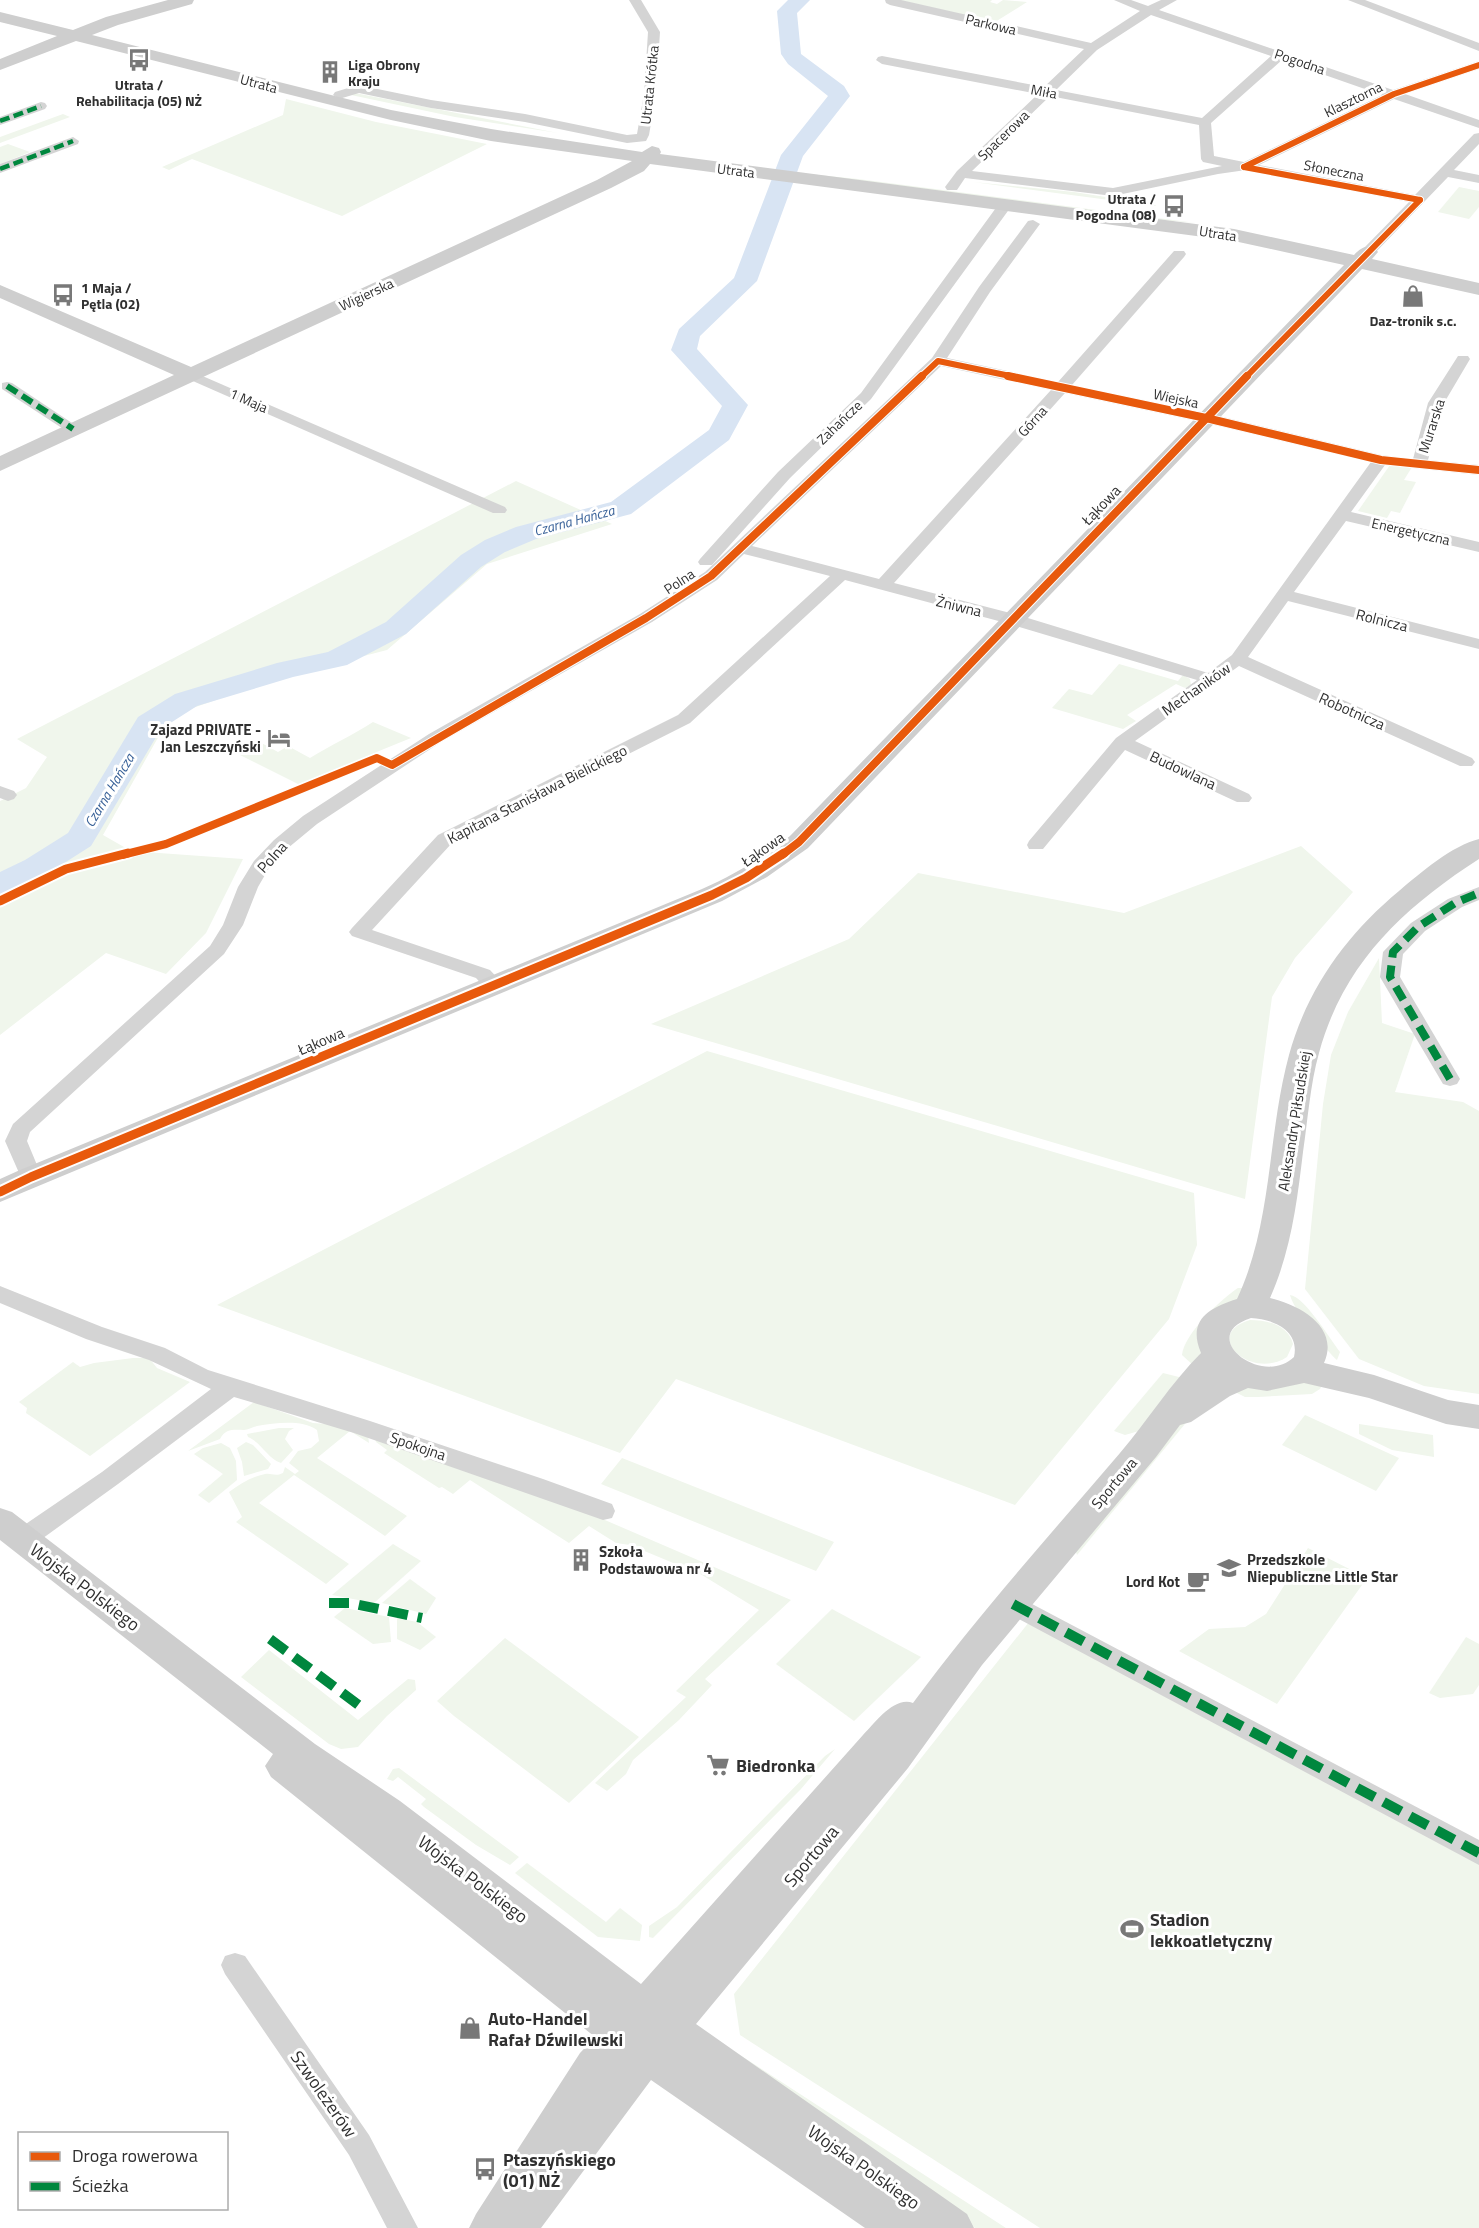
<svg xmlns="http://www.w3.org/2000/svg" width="1479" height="2228" font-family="'Titillium Web',sans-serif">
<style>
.green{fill:#f0f6ec}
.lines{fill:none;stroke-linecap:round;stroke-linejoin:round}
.river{fill:#d8e4f3;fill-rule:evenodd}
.street{fill:#d4d4d4;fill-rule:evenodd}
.secondary{fill:#cecece;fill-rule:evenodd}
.quiet-far3{stroke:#00873e;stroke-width:4.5;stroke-dasharray:10 4.5;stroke-linecap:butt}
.quiet-far2{stroke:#00873e;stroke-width:6;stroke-dasharray:12 6;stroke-linecap:butt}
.quiet-far1{stroke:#00873e;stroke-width:8;stroke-dasharray:15 8;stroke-linecap:butt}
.quiet{stroke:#00873e;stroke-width:10;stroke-dasharray:20 10;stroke-linecap:butt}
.cycleway-far2-casing{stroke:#fff;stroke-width:8}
.cycleway-far1-casing{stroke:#fff;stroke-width:10}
.cycleway-casing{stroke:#fff;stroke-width:13}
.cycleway-far2{stroke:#e8590c;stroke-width:6}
.cycleway-far1{stroke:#e8590c;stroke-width:8}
.cycleway{stroke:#e8590c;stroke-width:9}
.labels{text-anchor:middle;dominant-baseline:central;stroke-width:6;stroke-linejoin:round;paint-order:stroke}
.far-street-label{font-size:14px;fill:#303030;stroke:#fff}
.far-poi-label{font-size:14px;font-weight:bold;fill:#303030;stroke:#fff;text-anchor:start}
.far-water-label{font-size:14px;font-style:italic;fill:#386198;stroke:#fff}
.street-label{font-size:15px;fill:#303030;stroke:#fff}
.poi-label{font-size:15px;font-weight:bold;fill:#303030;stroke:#fff;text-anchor:end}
.near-street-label{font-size:18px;fill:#303030;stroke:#fff}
.near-poi-label{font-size:18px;font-weight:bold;fill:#303030;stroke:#fff;text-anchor:start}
</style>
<rect width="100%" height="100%" fill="#fff"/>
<!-- green -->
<g class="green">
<polygon points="899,0 992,0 990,2 997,4 1003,0 1027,2 995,22"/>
<polygon points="355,93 558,133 455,117 351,95"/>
<polygon points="286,99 376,122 487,144 342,216 192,159 169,170 162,167 283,115"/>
<polygon points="63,114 70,117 0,143 0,137"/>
<polygon points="8,144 30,152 0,164 0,147"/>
<polygon points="799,173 858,179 1196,223 1128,217"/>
<polygon points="973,182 1074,192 1156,205 1155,206"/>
<polygon points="1459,187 1479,191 1479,207 1469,219 1438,212"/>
<polygon points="1390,465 1412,467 1404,480 1416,482 1400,513 1391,511 1387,518 1358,511"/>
<polygon points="516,481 612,524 487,564 387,650 279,678 190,709 164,727 103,835 131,851 243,859 206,933 166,974 106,953 0,1035 0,801 26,788 47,757 17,739"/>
<polygon points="1119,664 1178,681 1183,675 1190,679 1191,685 1185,688 1176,684 1127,715 1136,721 1123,729 1052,708 1069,689 1092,695"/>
<path d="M373 722 411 738 298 784 234 752 256 740 278 752 288 746 310 758C331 745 353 735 373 722Z"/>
<polygon points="1301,846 1353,892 1295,958 1272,997 1245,1199 651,1024 849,939 918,873 1124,913"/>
<polygon points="1379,958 1382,1023 1415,1034 1395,1092 1463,1102 1479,1111 1479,1394 1424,1386 1359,1359 1305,1289 1323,1104 1331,1055 1348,1012"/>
<polygon points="707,1051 1194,1193 1197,1245 1169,1319 1015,1505 676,1379 620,1453 217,1305"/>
<path d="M1238 1288H1248L1202 1346 1201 1353 1193 1365 1182 1355C1184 1334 1221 1299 1238 1288Z"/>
<path d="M1290 1295C1304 1296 1330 1339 1340 1352L1337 1360C1325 1349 1294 1311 1290 1295Z"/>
<path d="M1250 1320C1268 1320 1288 1325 1293 1344L1287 1357C1250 1381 1201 1334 1250 1320Z"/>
<polygon points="133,1358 149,1358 157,1368 190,1382 90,1456 26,1413 27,1408 19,1402 73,1362 80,1367 94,1363"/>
<polygon points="1163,1373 1183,1378 1139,1431 1125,1435 1114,1431"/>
<polygon points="1300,1382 1322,1385 1320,1389 1312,1394 1258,1397 1245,1397 1231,1390"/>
<path d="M254 1402 313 1423 340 1425 368 1435 369 1443 350 1431 317 1458 407 1516 385 1536 294 1475 259 1503 349 1564 326 1584 236 1522 242 1517 229 1492C240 1484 251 1477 265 1474 272 1473 275 1477 283 1473L285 1467 295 1474 299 1471 289 1463 298 1451 311 1448 319 1441 317 1430C301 1419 276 1423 257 1426 253 1427 248 1430 244 1430 234 1430 226 1428 220 1439L188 1451Z"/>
<polygon points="1305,1415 1399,1458 1376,1491 1282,1445"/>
<polygon points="1189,1419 1077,1555 1075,1549 1179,1425"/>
<polygon points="1359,1424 1433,1435 1434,1457 1392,1450 1359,1434"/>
<path d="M279 1428H294L289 1431 285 1439 293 1450 281 1463C267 1458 262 1443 248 1437L247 1434Z"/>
<polygon points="375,1437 563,1502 791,1600 705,1679 712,1685 679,1720 633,1760 626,1774 607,1791 595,1783 686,1697 676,1691 759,1610 702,1575 630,1545 616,1543 589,1526 569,1543 470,1480 453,1494 442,1487 439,1488 384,1453 387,1450 376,1442"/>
<polygon points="246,1442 253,1445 271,1464 268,1469 244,1476 242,1462 237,1448"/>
<polygon points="221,1443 230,1448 236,1461 237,1480 209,1503 198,1495 223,1474 194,1454 203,1448"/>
<polygon points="622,1458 834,1542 816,1571 601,1484"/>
<polygon points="393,1544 421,1561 374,1603 332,1595"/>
<polygon points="1308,1548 1367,1578 1277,1704 1179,1651 1209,1629 1245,1627 1266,1614"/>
<polygon points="410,1579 436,1598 426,1614 382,1603"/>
<polygon points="345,1608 389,1617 391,1642 373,1644 334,1617"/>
<polygon points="832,1609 921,1657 854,1721 776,1664"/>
<polygon points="397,1618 417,1622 436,1637 420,1650 397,1639"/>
<polygon points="1029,1622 1479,1864 1479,2228 1040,2228 740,2035 734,1994"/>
<polygon points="1466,1637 1479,1644 1479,1685 1473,1694 1440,1698 1429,1693"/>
<polygon points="505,1638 639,1737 569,1803 454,1716 437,1701"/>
<polygon points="269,1650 358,1720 408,1679 415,1680 416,1690 387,1716 358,1747 341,1749 329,1744 241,1677"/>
<polygon points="835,1749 801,1789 653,1938 649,1937 649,1926 677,1907 825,1756"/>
<polygon points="399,1768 519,1857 510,1865 476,1845 424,1807 421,1804 426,1799 398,1777 393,1781 387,1779 393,1769"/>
<polygon points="527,1863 606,1922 620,1908 642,1925 640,1941 598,1937 515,1873"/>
<polygon points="734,2051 740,2055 1006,2228 975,2228"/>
</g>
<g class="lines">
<!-- river -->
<polygon class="river" points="788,0 810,0 797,13 801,54 844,86 850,96 803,156 757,281 700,336 697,349 748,405 729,440 631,514 536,539 505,552 481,567 406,634 347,665 293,677 197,706 161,729 91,846 47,874 12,892 0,895 0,872 25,860 68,833 138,717 175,694 277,663 328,652 386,622 461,555 485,540 516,527 611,502 709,430 722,406 671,350 679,329 734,278 781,155 828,96 788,64 781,54 777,11"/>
<!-- street -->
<g class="street">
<polygon points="629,0 641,0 660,32 656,94 649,135 646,141 627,143 525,122 431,108 359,93 339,99 333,95 335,92 358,85 431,100 525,114 627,135 637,134 644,94 648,32"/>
<path d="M885 0H901L1091 43 1140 11 1114 0H1131L1148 6 1161 0H1177L1159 10 1393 90 1479 61V69L1405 94 1479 120V128L1394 99 1259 165 1415 195 1474 134 1479 133V144L1454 170 1479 175V183L1448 177 1373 255H1363L1361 252 1363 249 1409 202 1246 170 1218 174 1113 196 965 178 957 190H947L945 187 957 171 1038 94 882 64 876 60 878 57 882 56 1044 87 1084 49 890 5 886 3ZM1151 15 1271 56 1202 118 1056 90 1097 50ZM1282 60 1382 95 1244 162 1214 156 1211 123ZM1050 96 1199 125 1201 159 1203 162 1222 166 1113 188 972 171Z"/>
<polygon points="1348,0 1365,0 1479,43 1479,51"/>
<polygon points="41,102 45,103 47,106 45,109 0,125 0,117"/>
<polygon points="73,137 79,141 78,144 0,173 0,164"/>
<polygon points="1006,200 1013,204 871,399 790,478 712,565 700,565 698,562 700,559 778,472 861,393 1001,201"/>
<path d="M1033 220 1040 224 990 292 947 358 1058 382 1174 251H1184L1186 254 1184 257 1072 385 1206 413 1381 455 1413 459 1428 403 1458 356H1468L1470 359 1444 403 1428 460 1479 465V475L1385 465 1351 512 1479 542V552L1346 521 1294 592 1479 639V649L1288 601 1248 657 1472 758 1475 762 1472 766H1460L1239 666 1135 741 1249 794 1252 798 1249 802H1237L1125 750 1043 849H1029L1027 845 1029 841 1116 738 1197 680 1006 623 845 580 690 723 452 843 372 930 490 970 504 985 501 989C489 993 484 987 476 978L352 936 349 932 352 928 438 835 678 715 830 576 744 554 717 580 652 622 441 742 317 824 288 848 269 868 258 887 243 925 224 954 30 1132 27 1141 42 1177 39 1182 31 1184 23 1182 5 1141 13 1124 210 946 223 925 238 887 254 861 274 840 303 816 429 734 640 614 705 572 932 358 979 287 1028 221ZM941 366 1051 390 879 579 752 546ZM1065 393 1206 423 1371 462 1232 655 1208 673 1018 615 894 583Z"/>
<polygon points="191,371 505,507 507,510 505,513 493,513 186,378 184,375"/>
<polygon points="7,382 12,383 81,429 78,432 68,432 2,389 2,383"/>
<polygon points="0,786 14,791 17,795 14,799 8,801 0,798"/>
<polygon points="1479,887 1479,900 1462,907 1425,931 1403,954 1400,977 1460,1079 1457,1084 1450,1086 1443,1084 1380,977 1383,952 1411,923 1448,899"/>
<polygon points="0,1286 102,1327 165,1348 208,1370 370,1421 543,1479 612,1504 615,1511 612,1518 603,1520 354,1433 234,1397 118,1484 32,1546 23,1548 14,1546 11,1539 14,1532 102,1472 211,1389 149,1360 86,1339 0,1303"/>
<polygon points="1013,1594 1479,1840 1479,1865 1004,1611 1000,1604 1004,1597"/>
<polygon points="235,1953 245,1956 369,2135 418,2228 387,2228 349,2155 225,1974 221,1965 225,1956"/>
</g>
<!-- secondary -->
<g class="secondary">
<path d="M168 0H194L192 4 118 25 92 35 391 110 491 129 642 152 652 146 659 148 661 152 660 154 1234 229 1354 255C1361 248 1365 245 1375 248L1378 252 1372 259 1479 283V295L1362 269 808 848 767 877 722 901 0 1202V1179L20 1170 702 889C734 875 762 858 790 836L1344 265 1234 241 650 164 644 171 611 188 0 471V456L174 375 0 298V285L191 367 597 180 632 161 491 141 391 120 76 41 0 70V59L57 36 0 22V12L73 30 106 17Z"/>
<path d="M1479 839V859C1403 908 1343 964 1319 1053 1310 1085 1308 1119 1303 1152 1297 1202 1291 1251 1270 1298 1300 1305 1340 1327 1324 1363L1374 1375 1448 1400 1479 1405V1429L1446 1424 1369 1398 1304 1383 1267 1391 1248 1388 1230 1396 1191 1422 1180 1425 1156 1457 982 1665 908 1768 696 2024 967 2214 974 2228H865L651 2080 541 2228H469L476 2214 580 2053 595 2037 271 1777 265 1766 273 1754 0 1540V1508L12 1512 315 1744 400 1801 641 1984 863 1735C875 1723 894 1696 913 1703 977 1616 1050 1535 1120 1453 1148 1420 1171 1383 1201 1353 1187 1320 1209 1308 1237 1299 1273 1222 1267 1136 1289 1055 1307 989 1347 934 1399 891 1420 873 1453 845 1479 839ZM1251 1318C1273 1319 1300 1330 1294 1357 1262 1388 1195 1336 1251 1318Z"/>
</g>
<!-- quiet-far3 -->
<g class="quiet-far3">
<polyline points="0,121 41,106"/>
<polyline points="0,169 73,141"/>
</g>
<!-- quiet-far2 -->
<polyline class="quiet-far2" points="7,386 73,429"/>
<!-- quiet-far1 -->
<polyline class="quiet-far1" points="1450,1079 1390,977 1393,952 1418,927 1455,903 1479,893"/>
<!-- quiet -->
<g class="quiet">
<polyline points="329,1603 350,1603 422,1618"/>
<polyline points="1013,1604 1479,1853"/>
<polyline points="270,1639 360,1706"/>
</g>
<!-- cycleway-far2 casing -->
<g class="cycleway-far2-casing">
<g id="cycleway-far2">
<polyline points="1244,167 1394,94 1479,65"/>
<polyline points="1244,167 1420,200"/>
<polyline points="921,377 938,361 1015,377"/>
<polyline points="1246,377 1420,200"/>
</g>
</g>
<!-- cycleway-far1 casing -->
<g class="cycleway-far1-casing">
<g id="cycleway-far1">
<polyline points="1008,376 1206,418 1381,460 1479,470"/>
<polyline points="122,855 166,844 377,758 392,765 646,618 711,576 922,376"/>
<polyline points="782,855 799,842 1247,376"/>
</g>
</g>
<!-- cycleway casing -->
<g class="cycleway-casing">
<g id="cycleway">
<polyline points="0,901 66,869 128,853"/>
<polyline points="0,1192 31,1177 712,895 746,878 784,853"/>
</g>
</g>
<!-- cycleway-far2 -->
<use href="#cycleway-far2" class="cycleway-far2"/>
<!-- cycleway-far1 -->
<use href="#cycleway-far1" class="cycleway-far1"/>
<!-- cycleway -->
<use href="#cycleway" class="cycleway"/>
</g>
<!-- icons -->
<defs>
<g id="bus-bare" transform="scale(1.8)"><path d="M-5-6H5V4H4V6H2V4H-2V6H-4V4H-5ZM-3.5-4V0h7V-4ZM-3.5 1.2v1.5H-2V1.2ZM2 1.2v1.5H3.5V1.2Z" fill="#787878" stroke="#fff" stroke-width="2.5" paint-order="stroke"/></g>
<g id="building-bare" transform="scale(1.8)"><path d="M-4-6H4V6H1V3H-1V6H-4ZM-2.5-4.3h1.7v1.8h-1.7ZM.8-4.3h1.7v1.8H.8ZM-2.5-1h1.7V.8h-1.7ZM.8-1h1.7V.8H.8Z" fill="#787878" stroke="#fff" stroke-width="2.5" paint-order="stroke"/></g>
<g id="shop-bare" transform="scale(1.8)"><path d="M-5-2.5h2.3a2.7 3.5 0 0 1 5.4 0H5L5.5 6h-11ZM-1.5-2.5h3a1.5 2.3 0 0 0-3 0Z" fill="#787878" stroke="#fff" stroke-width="2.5" paint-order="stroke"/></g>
<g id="hotel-bare" transform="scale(1.8)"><path d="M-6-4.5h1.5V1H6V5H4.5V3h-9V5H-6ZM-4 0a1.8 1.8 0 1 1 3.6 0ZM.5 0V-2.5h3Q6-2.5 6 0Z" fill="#787878" stroke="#fff" stroke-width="2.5" paint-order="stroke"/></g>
<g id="school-bare" transform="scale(1.8)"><path d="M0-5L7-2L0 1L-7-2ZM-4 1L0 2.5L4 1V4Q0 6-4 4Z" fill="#787878" stroke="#fff" stroke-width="2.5" paint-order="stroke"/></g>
<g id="cafe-bare" transform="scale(1.8)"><path d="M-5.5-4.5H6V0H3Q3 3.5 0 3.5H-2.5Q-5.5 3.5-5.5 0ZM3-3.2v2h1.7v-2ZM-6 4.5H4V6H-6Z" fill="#787878" stroke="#fff" stroke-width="2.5" paint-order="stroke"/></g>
<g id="supermarket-bare" transform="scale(1.8)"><path d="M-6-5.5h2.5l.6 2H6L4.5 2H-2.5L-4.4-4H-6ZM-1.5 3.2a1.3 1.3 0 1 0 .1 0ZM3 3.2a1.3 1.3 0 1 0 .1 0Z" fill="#787878" stroke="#fff" stroke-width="2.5" paint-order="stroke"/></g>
<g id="stadium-bare" transform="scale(1.8)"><path d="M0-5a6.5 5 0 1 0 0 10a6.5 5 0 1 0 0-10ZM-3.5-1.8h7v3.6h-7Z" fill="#787878" stroke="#fff" stroke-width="2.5" paint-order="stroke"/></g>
</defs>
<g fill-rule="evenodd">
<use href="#bus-bare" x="139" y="60"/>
<use href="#building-bare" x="330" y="72"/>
<use href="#bus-bare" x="1174" y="206"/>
<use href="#bus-bare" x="63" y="295"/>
<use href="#shop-bare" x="1413" y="296"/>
<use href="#hotel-bare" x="279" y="738"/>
<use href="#building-bare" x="581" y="1560"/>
<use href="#school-bare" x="1229" y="1568"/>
<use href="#cafe-bare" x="1198" y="1581"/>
<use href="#supermarket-bare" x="718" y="1765"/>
<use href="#stadium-bare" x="1132" y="1929"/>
<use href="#shop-bare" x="470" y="2028"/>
<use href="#bus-bare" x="485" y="2169"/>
</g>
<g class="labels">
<!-- far-street labels -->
<g class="far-street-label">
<text transform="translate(991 24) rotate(13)">Parkowa</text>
<text transform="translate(1300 61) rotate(19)">Pogodna</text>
<text transform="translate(259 83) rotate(15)">Utrata</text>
<text transform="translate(649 85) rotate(-84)">Utrata Krótka</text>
<text transform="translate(1044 91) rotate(11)">Miła</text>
<text transform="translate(1353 99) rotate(-26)">Klasztorna</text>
<text transform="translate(1003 135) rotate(-44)">Spacerowa</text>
<text transform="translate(736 170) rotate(7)">Utrata</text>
<text transform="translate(1334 170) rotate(11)">Słoneczna</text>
<text transform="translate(1218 233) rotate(9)">Utrata</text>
<text transform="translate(366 294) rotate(-25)">Wigierska</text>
<text transform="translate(1176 398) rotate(12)">Wiejska</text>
<text transform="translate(249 400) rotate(24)">1 Maja</text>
<text transform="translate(1032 421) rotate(-48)">Górna</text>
<text transform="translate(839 422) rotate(-44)">Zahańcze</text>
<text transform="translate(1431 426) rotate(-72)">Murarska</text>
<text transform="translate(1411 531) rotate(13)">Energetyczna</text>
<text transform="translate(679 581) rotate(-33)">Polna</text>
</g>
<!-- far-poi labels -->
<g class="far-poi-label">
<text x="348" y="64">Liga Obrony<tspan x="348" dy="16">Kraju</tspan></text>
<text x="139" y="84" text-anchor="middle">Utrata /<tspan x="139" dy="16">Rehabilitacja (05) NŻ</tspan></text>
<text x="1156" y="198" text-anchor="end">Utrata /<tspan x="1156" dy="16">Pogodna (08)</tspan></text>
<text x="81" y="287">1 Maja /<tspan x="81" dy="16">Pętla (02)</tspan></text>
<text x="1413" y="320" text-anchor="middle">Daz-tronik s.c.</text>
</g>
<!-- far-water labels -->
<g class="far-water-label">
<text transform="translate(574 520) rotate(-15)">Czarna Hańcza</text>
<text transform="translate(109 790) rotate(-59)">Czarna Hańcza</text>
</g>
<!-- street labels -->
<g class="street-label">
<text transform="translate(1101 505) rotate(-46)">Łąkowa</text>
<text transform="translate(959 606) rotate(14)">Żniwna</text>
<text transform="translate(1382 620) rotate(14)">Rolnicza</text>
<text transform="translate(1196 689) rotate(-35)">Mechaników</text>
<text transform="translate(1352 711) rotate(24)">Robotnicza</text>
<text transform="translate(1183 770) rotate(25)">Budowlana</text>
<text transform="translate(537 794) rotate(-27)">Kapitana Stanisława Bielickiego</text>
<text transform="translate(763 849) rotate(-35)">Łąkowa</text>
<text transform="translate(272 857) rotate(-48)">Polna</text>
<text transform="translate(321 1041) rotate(-23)">Łąkowa</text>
<text transform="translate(1294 1121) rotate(-81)">Aleksandry Piłsudskiej</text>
<text transform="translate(418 1446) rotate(19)">Spokojna</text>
<text transform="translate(1114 1483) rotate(-50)">Sportowa</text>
</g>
<!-- poi labels -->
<g class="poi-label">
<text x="261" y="729">Zajazd PRIVATE -<tspan x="261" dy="17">Jan Leszczyński</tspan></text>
<text x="599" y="1551" text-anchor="start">Szkoła<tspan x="599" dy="17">Podstawowa nr 4</tspan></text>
<text x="1247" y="1559" text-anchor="start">Przedszkole<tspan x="1247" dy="17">Niepubliczne Little Star</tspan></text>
<text x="1180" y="1581">Lord Kot</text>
</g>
<!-- near-street labels -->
<g class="near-street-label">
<text transform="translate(85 1587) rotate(37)">Wojska Polskiego</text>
<text transform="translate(811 1856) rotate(-50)">Sportowa</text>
<text transform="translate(473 1879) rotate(37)">Wojska Polskiego</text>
<text transform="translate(324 2094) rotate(55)">Szwoleżerów</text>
<text transform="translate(864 2167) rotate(35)">Wojska Polskiego</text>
</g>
<!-- near-poi labels -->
<g class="near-poi-label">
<text x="736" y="1765">Biedronka</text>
<text x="1150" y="1919">Stadion<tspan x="1150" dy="21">lekkoatletyczny</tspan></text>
<text x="488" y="2018">Auto-Handel<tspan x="488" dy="21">Rafał Dźwilewski</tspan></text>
<text x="503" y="2159">Ptaszyńskiego<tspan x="503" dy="21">(01) NŻ</tspan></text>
</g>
</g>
<!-- legend -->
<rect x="18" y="2132" width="210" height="78" fill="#ffffff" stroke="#acacac" stroke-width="1.5"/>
<rect x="30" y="2152" width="30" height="9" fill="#e8590c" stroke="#acacac" stroke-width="1.5"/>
<text x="72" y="2162" font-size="18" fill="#303030">Droga rowerowa</text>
<rect x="30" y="2182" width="30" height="9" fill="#00873e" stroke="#acacac" stroke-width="1.5"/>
<text x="72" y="2192" font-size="18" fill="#303030">Ścieżka</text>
</svg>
